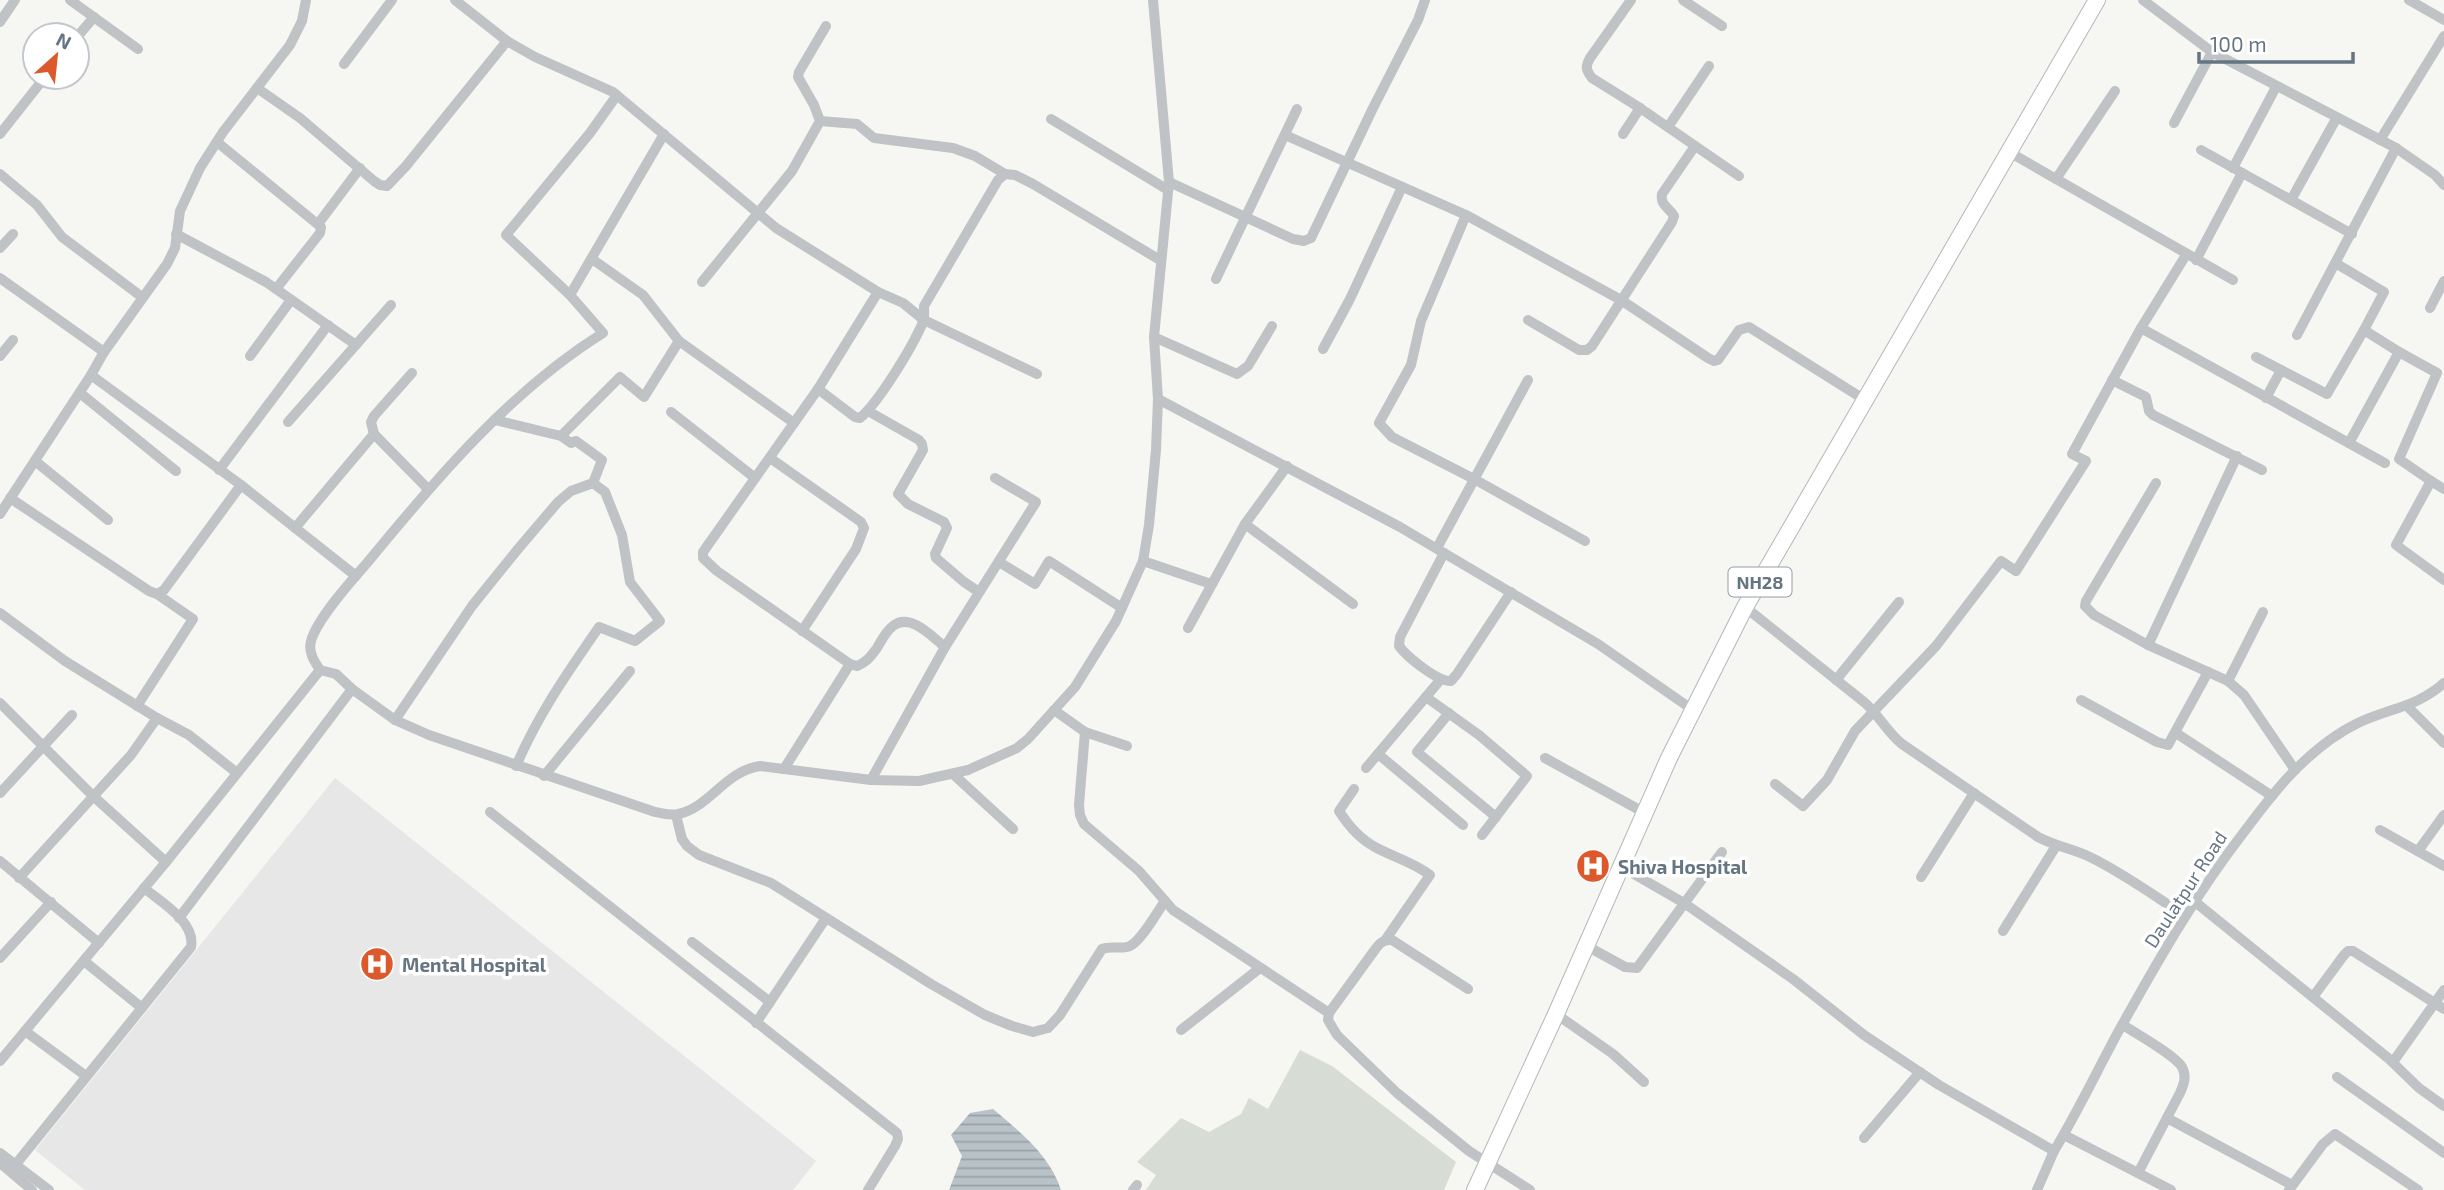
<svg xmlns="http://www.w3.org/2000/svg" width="2444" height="1190" font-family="'Exo 2',sans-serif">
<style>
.built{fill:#e6e7e6}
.grass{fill:#d7dcd4}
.water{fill:url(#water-rules)}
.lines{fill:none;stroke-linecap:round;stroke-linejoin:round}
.highway-casing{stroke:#b4b7ba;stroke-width:18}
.minor{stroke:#bfc3c6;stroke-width:10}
.highway{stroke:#fff;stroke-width:16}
.labels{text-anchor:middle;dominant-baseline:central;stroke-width:7;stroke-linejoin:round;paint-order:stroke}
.shield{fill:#fff;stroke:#949ea8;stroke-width:2}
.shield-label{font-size:18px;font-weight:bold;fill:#667582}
.poi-label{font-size:19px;font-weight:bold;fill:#667582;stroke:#fff;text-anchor:start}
.street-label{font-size:19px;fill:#667582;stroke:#fff}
</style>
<defs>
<pattern id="water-rules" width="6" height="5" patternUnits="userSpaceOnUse" patternTransform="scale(1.75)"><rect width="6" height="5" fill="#b8c2c7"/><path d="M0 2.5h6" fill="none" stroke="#99a2a7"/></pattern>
</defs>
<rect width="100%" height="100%" fill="#f6f6f2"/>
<!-- built -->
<polygon class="built" points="335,778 816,1161 793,1190 85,1190 35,1150"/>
<!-- grass -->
<polygon class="grass" points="1300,1050 1332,1066 1456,1162 1444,1190 1146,1190 1156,1175 1137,1162 1181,1118 1209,1132 1241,1114 1249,1098 1268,1109"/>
<!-- water -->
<path class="water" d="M993 1109C1020 1132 1050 1155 1061 1190H949L962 1156 951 1135 970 1113Z"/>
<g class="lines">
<!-- highway casing -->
<g class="highway-casing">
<polyline id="highway" points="1475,1190 1556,1014 1669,758 1745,607 2097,0"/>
</g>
<!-- minor -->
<g class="minor">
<polyline points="70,0 138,49"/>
<polyline points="455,0 507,41 535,57 613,92 776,228 878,292 903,303 924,320 1037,374"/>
<path d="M1631 0 1590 58C1585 67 1586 70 1592 78L1640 108 1739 176"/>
<polyline points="1683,0 1722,26"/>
<polyline points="2143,0 2212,52 2396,148 2435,175 2444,185"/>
<polyline points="2409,0 2444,20"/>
<polyline points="0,22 15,0"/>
<polyline points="77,37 94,17"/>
<polyline points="344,64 392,0"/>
<polyline points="257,88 300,118 374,181 380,185 387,186 406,166 507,41"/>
<polyline points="1051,119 1168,190"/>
<polyline points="820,121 857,124 874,138 953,148 975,156 1005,174"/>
<polyline points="2174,123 2212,52"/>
<polyline points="1668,127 1709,66"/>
<polyline points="0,134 45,77"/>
<polyline points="1623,134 1640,108"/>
<polyline points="1285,135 1466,215 1621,300 1708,358 1714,361 1718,360 1739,330 1749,327 1865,400"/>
<polyline points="2380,140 2444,36"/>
<polyline points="217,142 321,227 320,233 276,289"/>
<polyline points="2201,150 2352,234"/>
<polyline points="2009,152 2233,280"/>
<polyline points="2233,168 2276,87"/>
<polyline points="0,174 37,205 62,237 142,297"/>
<polyline points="2056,179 2115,91"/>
<polyline points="1169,182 1293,239 1304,241 1311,238 1373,108 1418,20 1425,0"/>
<polyline points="2291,200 2336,119"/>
<polyline points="1466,215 1421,321 1411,365 1379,423 1392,437 1474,479 1585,541"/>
<polyline points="318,224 360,168"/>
<polyline points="176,234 266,282 356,345"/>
<polyline points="0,248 13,234"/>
<polyline points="592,259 643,295 679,341 794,423"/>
<polyline points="2196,260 2242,173"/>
<polyline points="2337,264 2384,292 2364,330 2399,352 2349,443"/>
<polyline points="0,278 104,352"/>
<polyline points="1216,279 1297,109"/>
<polyline points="702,282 792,171 820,121 814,105 798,77 799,72 826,26"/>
<path d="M878 292 818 389 703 552V558L717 571 850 664 857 666C867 662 871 656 877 648 881 641 886 631 893 626 910 612 932 637 945 647"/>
<polyline points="570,295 664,134"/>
<polyline points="2430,308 2444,281"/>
<path d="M1528 320 1579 350H1587L1592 346 1672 222 1674 216C1669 207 1660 206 1662 194L1695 146"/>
<polyline points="2141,328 2385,463"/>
<polyline points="2297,335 2396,148"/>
<polyline points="1154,337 1237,374 1248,366 1272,326"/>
<polyline points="1323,349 1350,299 1402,187"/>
<polyline points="2399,352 2437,373 2399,459 2431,481 2396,545 2444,580"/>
<polyline points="0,356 13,340"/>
<polyline points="250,356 291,300"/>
<polyline points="2256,357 2327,394 2364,330"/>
<polyline points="412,373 374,416 371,422 374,434 428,489"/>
<polyline points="91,375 241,485 356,576"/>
<polyline points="2112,380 2146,397 2149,411 2153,415 2262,470"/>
<path d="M818 389 855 417 860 418C879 402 913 346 923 322 925 317 924 312 924 306L998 180 1005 174 1015 175 1033 184 1160 260"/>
<polyline points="80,393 176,471"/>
<polyline points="2266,398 2281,370"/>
<polyline points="1158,399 1400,527 1598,644 1693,710"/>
<polyline points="868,411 919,440 922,444 923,450 898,494 908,504 944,522 947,528 935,554 936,558 964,582 979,592"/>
<polyline points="671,412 755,478"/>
<polyline points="495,420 561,436 571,443 576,441 602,460 593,483"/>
<polyline points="288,422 391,305"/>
<polyline points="561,436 620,377 644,397 679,341"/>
<polyline points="770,458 861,522 864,528 856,549 802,631"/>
<polyline points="35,461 108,520"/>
<polyline points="219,470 328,325"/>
<polyline points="2431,481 2444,489"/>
<polyline points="2156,483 2086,601 2085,606 2094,615 2148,645 2228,681 2244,695 2295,770"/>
<polyline points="10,498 149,591 157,594 164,590 241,485"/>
<polyline points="0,514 91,375 104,352 167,264 175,248 180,211 200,168 223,132 290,45 302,21 306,0"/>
<polyline points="1245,524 1353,604"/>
<polyline points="295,528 374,434"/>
<polyline points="1437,548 1528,380"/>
<path d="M1444 553 1400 637 1399 646C1407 657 1438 682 1451 681L1457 674 1511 592"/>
<polyline points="1143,561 1211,584"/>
<polyline points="999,562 1035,584 1049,561 1122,608"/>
<path d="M1745 607 1864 702C1879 715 1887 732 1902 744L2038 837C2055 846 2073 849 2090 857 2123 873 2153 895 2184 915"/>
<polyline points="0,613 65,661 157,718 189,735 237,773"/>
<polyline points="1188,628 1245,524 1287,466"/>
<polyline points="2148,645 2237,456"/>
<path d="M320 670C314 661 308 652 311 641 317 619 351 581 367 563 436 479 510 391 603 333L570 295 506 235 590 133 617 95"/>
<polyline points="1836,680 1899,602"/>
<polyline points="2228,681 2263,612"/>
<polyline points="1426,697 1479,735 1527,776 1482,835"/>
<polyline points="2081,700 2157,742 2168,745 2208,672"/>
<polyline points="0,703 92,795 166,862"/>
<polyline points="137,706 193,619 157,594"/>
<polyline points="2407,706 2444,743"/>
<polyline points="1054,710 1085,732 1127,746"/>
<polyline points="1449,713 1417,752 1496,817"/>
<path d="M395 720 472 606 518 549 558 502 571 491 593 483 605 492 622 535 630 582 660 621 635 641 599 627C566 675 539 713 516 766"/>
<polyline points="1085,732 1079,805 1080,815 1084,824 1139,871 1173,910 1329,1013"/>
<polyline points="2176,733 2272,796"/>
<polyline points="1378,754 1463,825"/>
<polyline points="1545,758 1645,813"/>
<polyline points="1366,768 1441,679"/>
<polyline points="784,769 850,664"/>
<polyline points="953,774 1013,829"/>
<polyline points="544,776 630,671"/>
<polyline points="871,780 945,647 1036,502 995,478"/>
<polyline points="1775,784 1803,806 1827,780 1855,731 1936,646 2001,561 2016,571 2086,461 2072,454 2141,328 2186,255"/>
<path d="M1354 789 1339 811C1348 825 1360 839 1375 847 1393 857 1413 862 1430 875L1386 939"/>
<polyline points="0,793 72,715"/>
<polyline points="490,812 897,1133 898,1139 895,1146 868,1190"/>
<path d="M676 815 682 839 687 846 699 855 771 883 931 984 985 1015 1012 1026 1033 1032 1048 1028 1060 1015 1102 949C1112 945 1121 950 1130 946 1142 940 1157 912 1165 901"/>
<polyline points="2380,830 2444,866"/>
<polyline points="2418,851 2444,815"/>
<polyline points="0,861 99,943"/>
<polyline points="1620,866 1684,903 1793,979 1864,1035 1939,1085 2054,1151"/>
<polyline points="1921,877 1974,793"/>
<polyline points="19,878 131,755 157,718"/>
<polyline points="2194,901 2388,1058 2419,1088 2444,1106"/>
<polyline points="179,918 352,689"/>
<polyline points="2003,931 2056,846"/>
<polyline points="692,942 770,1002"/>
<polyline points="1585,945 1625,967 1637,968 1722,852"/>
<polyline points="0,958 51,902"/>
<polyline points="84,961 142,1008"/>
<path d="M1468 989 1392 940C1383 939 1379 944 1374 951L1329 1013 1328 1020 1337 1035 1397 1093 1469 1151 1530 1190"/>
<polyline points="2313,997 2344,955 2348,951 2353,951 2444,1009"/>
<polyline points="1556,1014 1613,1054 1644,1082"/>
<polyline points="756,1023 826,918"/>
<path d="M2123 1025C2135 1033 2175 1055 2182 1067 2187 1076 2184 1084 2180 1093L2138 1173"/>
<polyline points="1181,1030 1260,968"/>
<polyline points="25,1031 86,1076"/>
<path d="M0 1061 166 862 320 670 336 674 352 689 395 720 429 735 655 812C662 813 671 816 678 814 709 808 725 771 760 766L871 780 919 781 968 770 1017 748 1028 739 1075 687 1116 621 1143 561 1149 525 1156 450 1158 399 1154 337 1169 182 1153 0"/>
<polyline points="2393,1062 2444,990"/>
<polyline points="2337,1077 2444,1153"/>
<polyline points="2167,1118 2292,1185"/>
<polyline points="2064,1135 2171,1190"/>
<polyline points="1864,1138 1920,1072"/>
<polyline points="0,1153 49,1190"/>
<polyline points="0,1163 32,1190"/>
<path d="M16 1164 191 947C196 922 161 902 144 888"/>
<polyline points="1133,1190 1137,1185"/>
<path d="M2037 1190 2054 1151C2077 1113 2096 1073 2117 1034 2156 964 2195 895 2244 832 2260 811 2276 789 2295 770 2313 752 2335 734 2358 723 2390 708 2417 707 2444 683"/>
<polyline points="2289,1190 2323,1144 2335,1134 2418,1190"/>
</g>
<!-- highway -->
<use href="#highway" class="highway"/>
</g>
<!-- icons -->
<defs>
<g id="hospital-disc" transform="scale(1.75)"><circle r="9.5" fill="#dc592c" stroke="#fff"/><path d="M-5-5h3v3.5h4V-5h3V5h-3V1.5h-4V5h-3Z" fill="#fff"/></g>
</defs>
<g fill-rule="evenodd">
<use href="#hospital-disc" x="1593" y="866"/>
<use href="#hospital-disc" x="377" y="964"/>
</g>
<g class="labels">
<!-- shield labels -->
<rect class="shield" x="1728.5" y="567.5" width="63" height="29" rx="5"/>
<g class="shield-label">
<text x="1760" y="582">NH28</text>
</g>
<!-- poi labels -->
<g class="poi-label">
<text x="1618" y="866">Shiva Hospital</text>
<text x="402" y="964">Mental Hospital</text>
</g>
<!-- street labels -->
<g class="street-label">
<text transform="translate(2185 889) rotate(-57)">Daulatpur Road</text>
</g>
</g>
<!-- north arrow -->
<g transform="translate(56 56) rotate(27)"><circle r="33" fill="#ffffff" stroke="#c2c8cd" stroke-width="2"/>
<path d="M0-5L12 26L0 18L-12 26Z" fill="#dc592c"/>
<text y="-10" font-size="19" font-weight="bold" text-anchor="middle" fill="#667582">N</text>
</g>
<!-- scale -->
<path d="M2199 52v10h154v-10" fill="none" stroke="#667582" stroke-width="3.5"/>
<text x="2210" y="52" font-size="21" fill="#667582" stroke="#ffffff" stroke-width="5" paint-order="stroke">100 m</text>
</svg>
